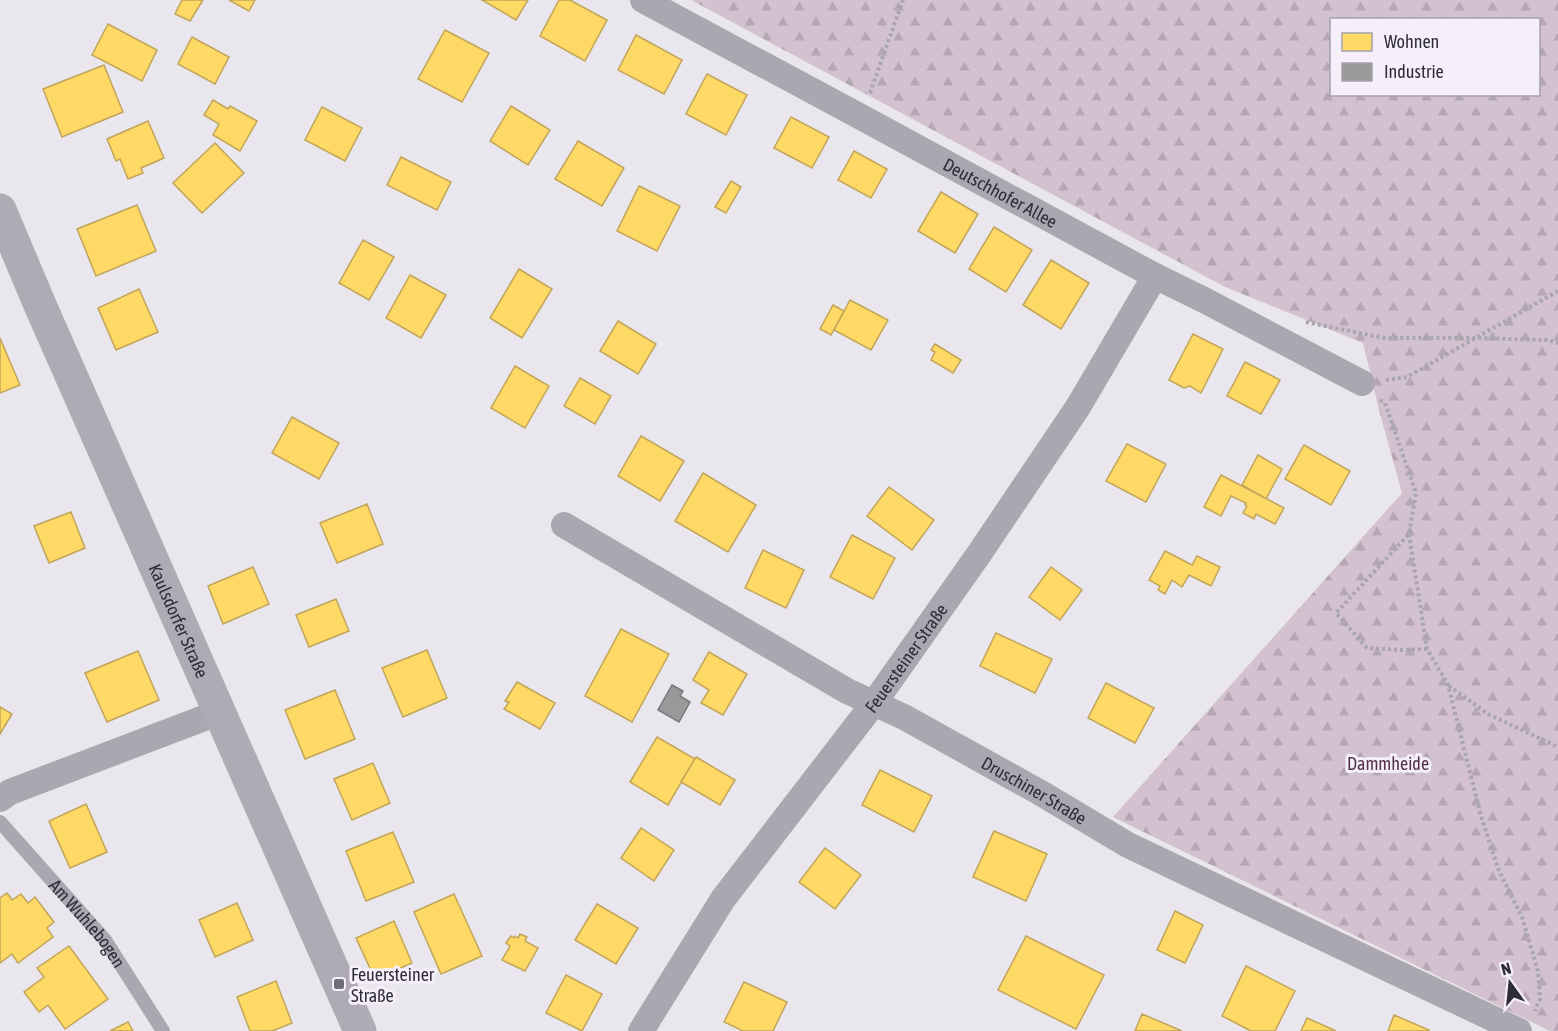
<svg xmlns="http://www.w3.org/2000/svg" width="1558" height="1031" font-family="'Asap Condensed',sans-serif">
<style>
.forest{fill:url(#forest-firs);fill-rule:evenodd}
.homes{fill:#ffd966;stroke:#c1a558;stroke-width:1.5}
.industry{fill:#999;stroke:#79787c;stroke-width:1.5}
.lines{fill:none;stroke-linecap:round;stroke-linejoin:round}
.path{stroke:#a9a5ae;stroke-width:4;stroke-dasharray:3 3;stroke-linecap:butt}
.lane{stroke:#aaa7b0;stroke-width:14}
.street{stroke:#aaa7b0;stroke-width:26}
.secondary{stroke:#aeabb4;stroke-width:33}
.poi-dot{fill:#706d78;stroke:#f4eff9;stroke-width:2}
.labels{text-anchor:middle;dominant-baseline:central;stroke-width:6;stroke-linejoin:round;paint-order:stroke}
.street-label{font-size:18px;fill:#2f2c39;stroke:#f4eff9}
.park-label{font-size:18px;fill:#55324a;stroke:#f4eff9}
.poi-label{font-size:18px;fill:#2f2c39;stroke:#f4eff9;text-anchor:start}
</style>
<defs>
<pattern id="forest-firs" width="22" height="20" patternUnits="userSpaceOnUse" patternTransform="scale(1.5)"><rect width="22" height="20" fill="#d3c1d0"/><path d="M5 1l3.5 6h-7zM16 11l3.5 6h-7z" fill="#b5a6b3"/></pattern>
</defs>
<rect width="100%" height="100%" fill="#eae6ee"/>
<!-- forest -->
<path class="forest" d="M691 0H1558V1031H1550L1113 817 1402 493 1379 410 1363 343 1225 287ZM1332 20H1538V94H1332Z"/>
<!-- homes -->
<g class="homes">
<polygon points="182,0 203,0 190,21 175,14"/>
<polygon points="229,0 255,0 249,11"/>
<polygon points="482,0 528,0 516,20"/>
<polygon points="559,0 570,0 607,20 585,61 540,36"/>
<polygon points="108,24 157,50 142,81 92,55"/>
<polygon points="445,30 489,53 462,102 418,79"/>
<polygon points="636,35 682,60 664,94 618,70"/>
<polygon points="192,37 229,57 215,84 178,64"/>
<polygon points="104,65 123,112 62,137 43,89"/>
<polygon points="707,74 747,95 726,135 686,114"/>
<polygon points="213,100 228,109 230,106 257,121 240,151 213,135 219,124 204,115"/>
<polygon points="511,106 550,130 528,165 490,141"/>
<polygon points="322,107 362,128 345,161 305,140"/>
<polygon points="791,117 829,137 812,168 774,148"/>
<polygon points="148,121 164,158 141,168 143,173 128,179 120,159 116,161 107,139"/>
<polygon points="578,141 624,168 602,206 555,179"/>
<polygon points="215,143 244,173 202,213 173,183"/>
<polygon points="854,151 887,169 871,198 838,180"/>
<polygon points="401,157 451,182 437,210 387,185"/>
<polygon points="731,181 741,187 726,213 715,207"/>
<polygon points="639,186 680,206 657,251 617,231"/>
<polygon points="941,192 978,214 955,253 918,231"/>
<polygon points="137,205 156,251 96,276 77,229"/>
<polygon points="994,227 1032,250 1006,292 969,269"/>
<polygon points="363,240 394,257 369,300 339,283"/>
<polygon points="1051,260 1089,283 1061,329 1023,305"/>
<polygon points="519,269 552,289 522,338 490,318"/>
<polygon points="410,275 446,295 421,338 386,318"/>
<polygon points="139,289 158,332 116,350 98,308"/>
<polygon points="850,300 888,320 871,350 834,330"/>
<polygon points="833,305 844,311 831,335 820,329"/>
<polygon points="618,321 656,344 638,374 600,351"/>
<polygon points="1193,334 1223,349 1201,393 1190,386 1184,388 1169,380"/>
<polygon points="0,338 20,385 0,393"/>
<polygon points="935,344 961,360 953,373 931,360 935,352 931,350"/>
<polygon points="1245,362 1280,380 1261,414 1227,396"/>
<polygon points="515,366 549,386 525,428 491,408"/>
<polygon points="580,378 611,396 595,424 564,406"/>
<polygon points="292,417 339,443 319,479 272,453"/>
<polygon points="641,436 684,461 660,501 618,476"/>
<polygon points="1127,444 1166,464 1146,502 1106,481"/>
<polygon points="1304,445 1350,471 1331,505 1285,479"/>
<polygon points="1258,455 1282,469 1266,499 1242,485"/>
<polygon points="703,473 756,505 728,552 675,521"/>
<polygon points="1221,475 1284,508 1275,524 1256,514 1254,519 1243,513 1247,506 1245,505 1246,503 1231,496 1221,516 1204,507"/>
<polygon points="889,487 934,520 912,550 867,516"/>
<polygon points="367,504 383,544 337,563 320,523"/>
<polygon points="71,512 85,548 49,563 34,526"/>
<polygon points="852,535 895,558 873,599 830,577"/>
<polygon points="763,550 804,570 786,608 745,588"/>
<polygon points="1165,551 1192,565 1197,556 1220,567 1211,586 1189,575 1182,587 1172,580 1165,594 1158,590 1160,586 1149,580"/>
<polygon points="253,567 269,604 223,624 208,586"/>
<polygon points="1051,567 1082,590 1060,620 1029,597"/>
<polygon points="336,599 349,631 309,647 296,615"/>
<polygon points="621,629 669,654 632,722 585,696"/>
<polygon points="996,633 1052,659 1035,693 980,666"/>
<polygon points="427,650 447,698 403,717 382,668"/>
<polygon points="138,651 159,700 107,722 85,673"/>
<polygon points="709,652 747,674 723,715 701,703 709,690 693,680"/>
<polygon points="517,682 555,703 540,729 504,709 509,702 505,701"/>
<polygon points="1106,683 1154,708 1135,743 1088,718"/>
<polygon points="335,690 355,739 305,759 285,710"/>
<polygon points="0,707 12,714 0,734"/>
<polygon points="657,737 695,759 668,805 630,782"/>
<polygon points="696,757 735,780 720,805 681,782"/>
<polygon points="373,763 390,803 352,820 334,779"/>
<polygon points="880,770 932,796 914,832 862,805"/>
<polygon points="86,804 107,852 70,868 49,821"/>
<polygon points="641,828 674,850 654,881 621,858"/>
<polygon points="994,831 1047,854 1026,901 973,877"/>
<polygon points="393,832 414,882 366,901 346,851"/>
<polygon points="825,848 861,875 835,909 799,882"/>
<polygon points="7,893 12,900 21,894 28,903 35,897 54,922 47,928 53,937 18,963 12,954 0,963 0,898"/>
<polygon points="454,894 482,956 441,974 414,912"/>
<polygon points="237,903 253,940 215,957 199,920"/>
<polygon points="597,904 638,928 616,964 575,940"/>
<polygon points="1175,911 1203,925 1185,963 1157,950"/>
<polygon points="394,921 412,963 375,979 356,938"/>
<polygon points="520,934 527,937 525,941 538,948 525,971 502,960 510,946 506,943 511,936 514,938 515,936 518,938"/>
<polygon points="1026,936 1104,975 1076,1029 998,990"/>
<polygon points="69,946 108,999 65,1029 48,1005 39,1012 24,992 44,977 37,968"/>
<polygon points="1246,966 1295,991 1275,1031 1251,1031 1222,1016"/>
<polygon points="566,975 602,994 582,1031 546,1013"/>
<polygon points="276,981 292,1023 272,1031 250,1031 237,997"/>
<polygon points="744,982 787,1002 773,1031 743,1031 724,1022"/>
<polygon points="1142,1014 1182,1031 1135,1031"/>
<polygon points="1394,1015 1429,1030 1428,1031 1388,1031"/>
<polygon points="1307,1018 1336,1031 1301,1031"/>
<polygon points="128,1022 133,1031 110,1031"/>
</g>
<!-- industry -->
<polygon class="industry" points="672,685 683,691 680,696 690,702 679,722 658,710"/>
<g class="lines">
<!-- path -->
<g class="path">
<polyline points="870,93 903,0"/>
<polyline points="1306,322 1384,338 1478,338 1547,340 1558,343"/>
<polyline points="1386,380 1407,377 1558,291"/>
<polyline points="1380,400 1385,403 1416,493 1409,534 1336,613 1367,648 1402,650 1427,649"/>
<polyline points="1409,534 1427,649 1448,685 1481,816 1499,871 1522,917 1538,971 1540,999 1535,1011"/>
<polyline points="1449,686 1488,714 1558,747"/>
</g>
<!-- lane -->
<path class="lane" id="s1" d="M0 822 105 940 163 1031"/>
<!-- street -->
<g class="street">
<path id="s2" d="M643 0 861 117 1155 276 1206 301 1362 383"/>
<path id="s3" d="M564 525 847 691 904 717 1039 792 1128 845 1519 1031"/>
<polyline points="0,799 10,792 220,712"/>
<path id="s4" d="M641 1031 723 899 874 703 979 554 1078 407 1155 276"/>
</g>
<!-- secondary -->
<path class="secondary" id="s5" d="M0 210 40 305 360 1031"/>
</g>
<!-- markers -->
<rect class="poi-dot" x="333" y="978" width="12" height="12" rx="3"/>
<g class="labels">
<!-- street labels -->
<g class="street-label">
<text stroke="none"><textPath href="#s2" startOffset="406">Deutschhofer Allee</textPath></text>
<text stroke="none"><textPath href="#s5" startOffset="448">Kaulsdorfer Straße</textPath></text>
<text stroke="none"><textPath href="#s4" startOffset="458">Feuersteiner Straße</textPath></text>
<text stroke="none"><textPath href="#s3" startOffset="540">Druschiner Straße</textPath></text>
<text stroke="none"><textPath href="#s1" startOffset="134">Am Wuhlebogen</textPath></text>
</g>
<!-- park labels -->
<g class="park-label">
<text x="1388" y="763">Dammheide</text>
</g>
<!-- poi labels -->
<g class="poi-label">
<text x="351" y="974">Feuersteiner<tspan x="351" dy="21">Straße</tspan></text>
</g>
</g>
<!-- legend -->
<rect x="1330" y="18" width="210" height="78" fill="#f4eff9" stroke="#a5a1ac" stroke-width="1.5"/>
<rect x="1342" y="33" width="30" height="18" fill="#ffd966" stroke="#a5a1ac" stroke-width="1.5"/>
<text x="1384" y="48" font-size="18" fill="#2f2c39">Wohnen</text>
<rect x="1342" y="63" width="30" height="18" fill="#999999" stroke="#a5a1ac" stroke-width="1.5"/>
<text x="1384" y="78" font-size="18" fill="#2f2c39">Industrie</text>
<!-- north arrow -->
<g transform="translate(1510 983) rotate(345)" stroke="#f4eff9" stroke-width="4.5" paint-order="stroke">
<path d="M0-4.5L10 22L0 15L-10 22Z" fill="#2f2c39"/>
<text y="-9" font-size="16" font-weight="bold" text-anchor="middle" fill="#2f2c39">N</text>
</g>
</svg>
